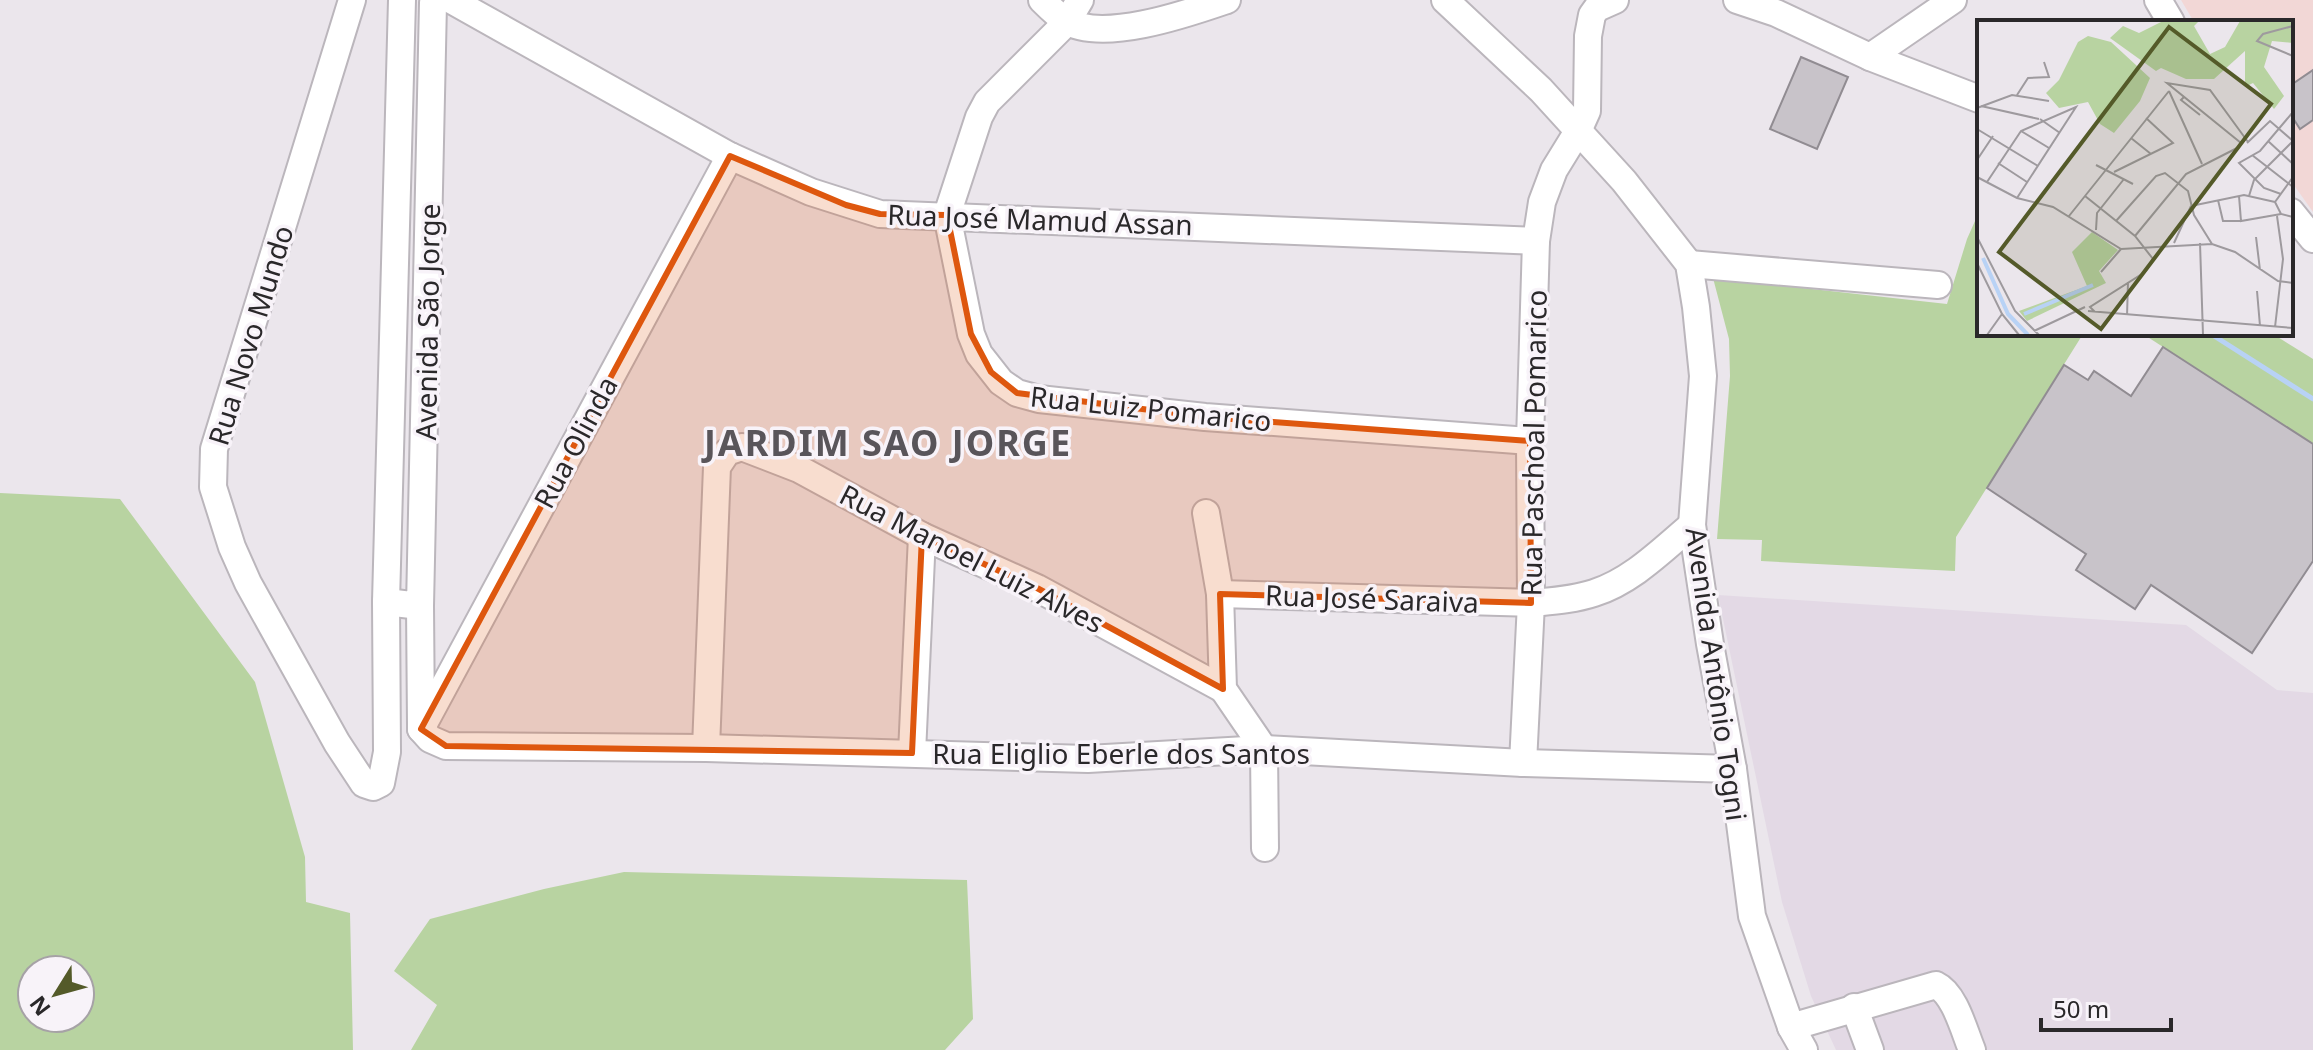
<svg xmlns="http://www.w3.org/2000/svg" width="2313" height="1050" font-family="'Noto Sans',sans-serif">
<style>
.commercial{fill:#f2d7d6}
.built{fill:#e3d9e5}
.green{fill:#b8d3a1;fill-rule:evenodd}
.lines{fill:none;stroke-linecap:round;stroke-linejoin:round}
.stream{stroke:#b8d2f5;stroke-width:5}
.building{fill:#c8c3c9;stroke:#918c92;stroke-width:2}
.minor-casing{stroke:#bbb6bc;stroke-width:30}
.minor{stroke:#fff;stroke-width:26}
.marked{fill:#de570e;fill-opacity:0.2;stroke:#de570e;stroke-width:6;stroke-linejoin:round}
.labels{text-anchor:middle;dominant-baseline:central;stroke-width:7;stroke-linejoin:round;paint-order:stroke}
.street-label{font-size:28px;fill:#2a282a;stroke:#f8f3f9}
.district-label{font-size:36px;font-weight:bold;letter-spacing:2px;fill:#59555a;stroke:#f8f3f9}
.inset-river{fill:none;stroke:#b8d2f5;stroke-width:4}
.inset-road{fill:none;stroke:#9e9a9e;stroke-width:2}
.view{fill:#545a29;fill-opacity:0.15;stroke:#545a29;stroke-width:4}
.inset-edge{fill:none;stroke:#2a282a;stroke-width:4}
</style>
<rect width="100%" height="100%" fill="#ebe6ec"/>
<!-- commercial -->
<polygon class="commercial" points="2181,0 2313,0 2313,212 2291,181 2291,22 2194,22"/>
<!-- built -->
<polygon class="built" points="1718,595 2186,625 2277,690 2313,693 2313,1050 1836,1050 1811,996 1782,902"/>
<!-- green -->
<g class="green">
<polygon points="1979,212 1979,334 2083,334 1956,537 1955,571 1761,561 1762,540 1717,539 1730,376 1729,339 1713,278 1947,304 1967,239"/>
<polygon points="2143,334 2273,334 2313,359 2313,444"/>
<path d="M0 493 120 499 255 682 305 857 306 902 350 913 353 1050H0ZM32 970H80V1018H32Z"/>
<polygon points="624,872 967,880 973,1019 945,1050 411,1050 437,1005 394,971 430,919 544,889"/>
</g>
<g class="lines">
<!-- stream -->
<polyline class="stream" points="2211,334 2313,399"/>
</g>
<!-- building -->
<g class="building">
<polygon points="1801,57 1848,77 1817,149 1770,129"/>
<polygon points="2313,70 2313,120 2300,129 2291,115 2291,85"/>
<polygon points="2163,347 2313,444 2313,561 2252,653 2151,585 2135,609 2076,570 2086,554 1987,488 2064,365 2088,380 2094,371 2131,396"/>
</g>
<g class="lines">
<!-- minor casing -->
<g class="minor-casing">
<g id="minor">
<polyline points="352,0 214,449 213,487 232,547 248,583 337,743 364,784 373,787 381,783 387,752 386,602 402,0"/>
<polyline points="451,0 730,156 811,192 880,214 1536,241"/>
<path d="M1042 0C1049 7 1057 15 1065 20 1101 44 1189 13 1227 0"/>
<polyline points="1080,0 1067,22 987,102 979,117 947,215 971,334 979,354 1001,382 1017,393 1039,399 1205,417 1530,441"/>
<polyline points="1445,0 1541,90 1624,181 1689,264 1696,307 1703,376 1692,525 1710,644 1733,769 1752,916 1791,1027 1804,1050"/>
<polyline points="1737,0 1776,13 1870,57 1979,99"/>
<polyline points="2158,0 2171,22"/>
<polyline points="1870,57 1953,0"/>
<polyline points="2291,212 2313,239"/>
<polyline points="1689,264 1938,285"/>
<polyline points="1206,513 1220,594 1223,689 1264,749 1265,848"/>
<path d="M1220 594 1531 603C1552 601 1573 600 1594 593 1632 581 1662 550 1692 525"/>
<polyline points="386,602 420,606 433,3"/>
<polyline points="420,606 421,725"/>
<polyline points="421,729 430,739 446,746 706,748 1088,759 1264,749 1523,763 1733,769"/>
<polyline points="421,729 730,156"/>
<polyline points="706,748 717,467 727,452 742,447 799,469 922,536 1037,588 1223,689"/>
<polyline points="912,753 922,536"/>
<polyline points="1523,763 1531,603 1530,441 1536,241 1542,202 1554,170 1578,131 1587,111 1588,36 1592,15 1597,8 1615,0"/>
<polyline points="1854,1007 1870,1050"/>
<path d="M1791 1027 1936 985C1955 994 1964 1031 1972 1050"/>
</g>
</g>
<!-- minor -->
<use href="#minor" class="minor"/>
</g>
<!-- marked area -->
<path class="marked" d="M730 156 846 205 880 214 947 215 971 334 991 372 1017 393 1205 417 1530 441 1531 603 1220 594 1223 689 1037 588 922 536 912 753 446 746 421 729Z"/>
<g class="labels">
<!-- street labels -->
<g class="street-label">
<text transform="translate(1040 219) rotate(2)">Rua José Mamud Assan</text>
<text transform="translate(427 322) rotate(-89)">Avenida São Jorge</text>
<text transform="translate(250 335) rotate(-73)">Rua Novo Mundo</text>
<text transform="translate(1151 408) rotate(6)">Rua Luiz Pomarico</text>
<text transform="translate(575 442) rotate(-62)">Rua Olinda</text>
<text transform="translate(1533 443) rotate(-89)">Rua Paschoal Pomarico</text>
<text transform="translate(972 558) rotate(27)">Rua Manoel Luiz Alves</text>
<text transform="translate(1372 598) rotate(2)">Rua José Saraiva</text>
<text transform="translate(1717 674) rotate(82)">Avenida Antônio Togni</text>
<text x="1121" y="753">Rua Eliglio Eberle dos Santos</text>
</g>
<!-- district labels -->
<g class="district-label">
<text x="888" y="442">JARDIM SAO JORGE</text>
</g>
</g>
<!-- overview -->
<g transform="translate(1977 20)">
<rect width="316" height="316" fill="#ebe6ec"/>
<path d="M186 1H222L217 6 233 34 248 27 263 1H316V23L295 21 287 47 307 76 297 89 276 63 268 67V31L237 59H209L184 48 179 51 133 18 146 6 162 13ZM111 16 134 22 173 58 163 81 137 113 123 104 111 82 82 88 69 73 82 60 101 22ZM115 212 141 230 122 251 129 263 50 301 42 291 110 266 95 232Z" fill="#b8d3a1"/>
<path class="inset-river" d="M6 238 31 294 51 315M47 294 116 265"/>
<path class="inset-road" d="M316 6 286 14 280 21 316 36M192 71 225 144M40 75 51 58 72 57 67 42M207 77 204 80 223 95M4 86 62 99M0 88 35 75 72 81M63 99 83 113M0 109 61 146M44 111 72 128M154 118 174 134M291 121 316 144M264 123 190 63 233 70 271 122M270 123 293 101 316 121M275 135 316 167M0 140 16 116M21 143 50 162M119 145 156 164M137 152 196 123 169 98M0 157 40 178 76 187 144 229 235 224 258 232 301 261 316 263M316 157 298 182 304 194 316 197M10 162 44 111 99 87 40 178M304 174 287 168 262 143 283 131 316 92M108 176 158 216 176 239 168 252 113 287 118 292M262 176 264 201 304 194M272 176 277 160 316 121M241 180 246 201H264M214 186 267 175 298 182M92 196 192 71M139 201 179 156 188 153 211 171 217 195 235 224M119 210 120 193 147 159M158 216 209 154 262 127M0 217 38 291 62 315M279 217 283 250M197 223 214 186M223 223 226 315M0 243 25 294 42 315M124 252 144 229M280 271 283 306M111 291 316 308M150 296 151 262M298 307 306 239 300 196M57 311 108 287M10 315 25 294"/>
<path class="view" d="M192 7 294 84 124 309 22 232Z"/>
<rect width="316" height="316" class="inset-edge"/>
</g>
<!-- north arrow -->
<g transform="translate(56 994) rotate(233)"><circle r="38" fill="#f8f3f9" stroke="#a6a2a6" stroke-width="2"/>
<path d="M0-6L14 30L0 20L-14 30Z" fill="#545a29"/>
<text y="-12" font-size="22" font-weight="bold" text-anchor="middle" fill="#2a282a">N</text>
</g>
<!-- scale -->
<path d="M2041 1018v12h130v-12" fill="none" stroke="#2a282a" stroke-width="4"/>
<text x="2053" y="1018" font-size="24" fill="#2a282a" stroke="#f8f3f9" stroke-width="6" paint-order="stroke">50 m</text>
</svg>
